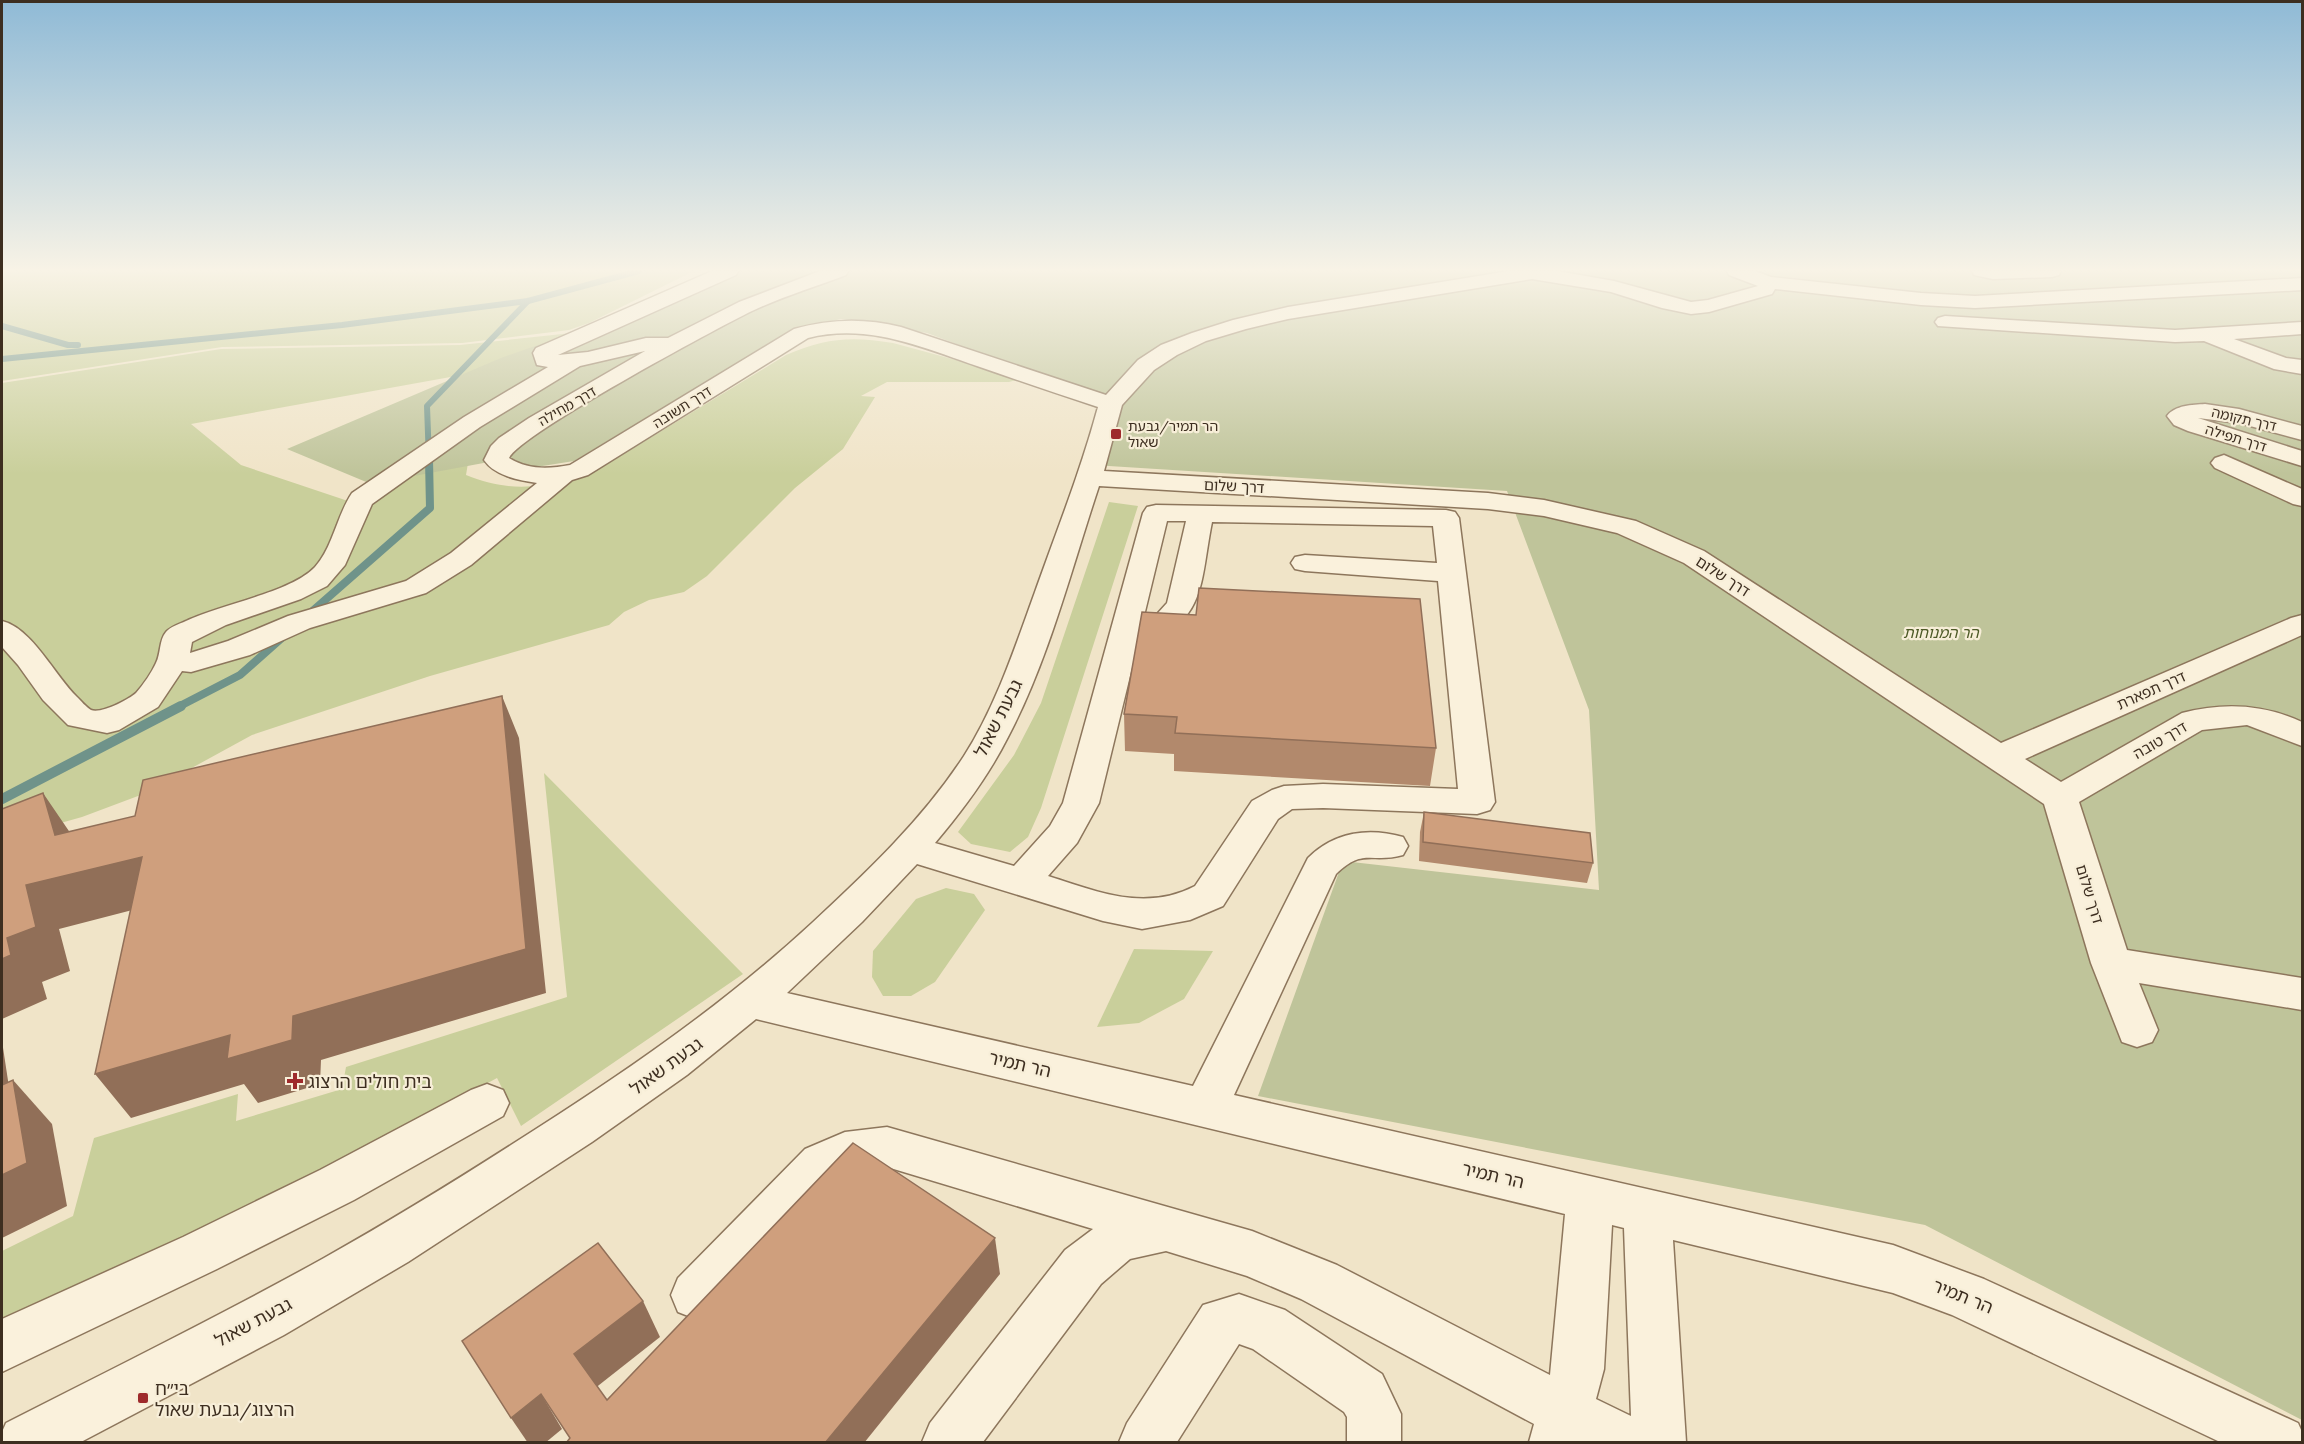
<svg xmlns="http://www.w3.org/2000/svg" width="2304" height="1444" font-family="Lora,'Noto Sans Hebrew',serif">
<style>
.green{fill:#c9cf9b}
.cemetery{fill:#bfc49a}
.lines{fill:none;stroke-linecap:round;stroke-linejoin:round}
.stream-far2{stroke:#6f938a;stroke-width:6}
.stream-far1{stroke:#6f938a;stroke-width:8}
.stream{stroke:#6f938a;stroke-width:10}
.minor-casing{stroke:#8d765c;stroke-width:3}
.minor{fill:#faf1dc;fill-rule:evenodd}
.wall{fill:#b2896c}
.shaded-wall{fill:#916f58}
.building{fill:#cf9f7d;stroke:#916f58;stroke-width:1.5}
.poi-dot{fill:#9e2a2b;stroke:#f7eed8;stroke-width:2}
.labels{text-anchor:middle;dominant-baseline:central;stroke-width:4.5;stroke-linejoin:round;paint-order:stroke}
.far-street-label{font-size:14px;fill:#3d2e20;stroke:#f7eed8}
.far-poi-label{font-size:14px;fill:#3d2e20;stroke:#f7eed8;text-anchor:start}
.street-label{font-size:15px;fill:#3d2e20;stroke:#f7eed8}
.park-label{font-size:15px;font-style:italic;fill:#4d5a26;stroke:#f7eed8}
.near-street-label{font-size:18px;fill:#3d2e20;stroke:#f7eed8}
.near-poi-label{font-size:18px;fill:#3d2e20;stroke:#f7eed8;text-anchor:start}
</style>
<rect width="100%" height="100%" fill="#f0e4c8"/>
<!-- green -->
<g class="green">
<polygon points="2,271 694,271 589,323 569,330 462,343 222,347 2,381"/>
<path d="M572 333 545 360 191 424 241 465 345 500 379 497 474 427 466 475C517 496 555 486 604 466L786 355C825 338 851 336 893 343L1023 378 1009 382H887L861 396 875 397 843 449 795 488 707 576 684 592 649 600 624 612 609 625 430 676 252 735 146 793 82 817 25 833 2 830V383L221 349 460 345Z"/>
<polygon points="1109,502 1138,506 1041,808 1028,837 1010,852 971,844 958,832 1014,755 1041,703"/>
<polygon points="544,773 743,974 521,1126 497,1078 276,1197 2,1323 2,1251 73,1216 94,1138 238,1094 236,1121 342,1089 346,1067 567,997"/>
<polygon points="946,888 974,894 985,910 935,982 911,996 883,996 872,977 873,951 916,899"/>
<polygon points="1134,949 1213,951 1184,999 1139,1023 1097,1027"/>
</g>
<!-- cemetery -->
<polygon class="cemetery" points="735,271 2302,271 2302,1420 1925,1225 1258,1096 1343,861 1599,890 1589,710 1507,491 1093,465 1098,397 927,333 841,319 793,330 574,461 536,467 505,459 371,484 287,449 501,358 670,299"/>
<g class="lines">
<!-- stream-far2 -->
<g class="stream-far2">
<polyline points="2,326 68,345 78,345"/>
<polyline points="2,359 342,325 528,301 639,271"/>
<polyline points="429,461 427,406 528,301"/>
</g>
<!-- stream-far1 -->
<g class="stream-far1">
<polyline points="308,615 430,508 429,460"/>
<polyline points="178,707 240,675 284,636"/>
</g>
<!-- stream -->
<polyline class="stream" points="2,799 181,706"/>
<!-- minor casing -->
<g class="minor-casing">
<g id="minor">
<path d="M712 271H738L736 275 558 355 588 352 646 338H668L739 302 820 271H848L846 275C815 287 781 297 752 311 717 328 520 434 509 458 528 470 549 469 570 465L794 329C831 319 864 318 901 327L1106 395 1138 360 1161 345 1192 333 1233 320 1288 307 1509 271H1557L1614 281 1691 302 1708 300 1758 286 1729 275 1727 271H1755L1771 277 1921 293 1975 296 2302 278V290L1975 308 1921 305 1775 289 1772 294 1709 312 1691 314 1662 308 1611 292 1532 279 1288 319 1246 329 1206 341 1177 355 1154 370 1122 405 1104 471 1488 493 1544 500 1636 521 1704 551 2001 743 2291 618 2302 615V635L2025 759 2061 782 2182 713C2224 702 2263 704 2302 722V746L2247 725 2202 730 2079 802 2127 950 2302 978V1010L2139 983 2158 1030 2152 1042 2137 1047 2122 1042 2091 963 2044 804 1684 563 1617 533 1544 516 1488 509 1099 486C1071 570 1049 659 1008 737 989 775 963 810 935 843L1014 866 1050 826 1063 803 1143 513 1147 507 1156 505 1446 510 1455 512 1459 518 1495 802 1490 810 1477 814 1323 808 1292 809 1278 819 1223 906 1190 920 1142 929 1103 921 917 864 862 922 787 993 1193 1086 1308 858C1334 832 1368 827 1403 837L1408 846 1403 855C1371 864 1364 847 1336 874L1234 1095 1893 1245 1984 1279 2298 1423 2302 1432V1442H2220L1952 1315 1893 1293 1673 1240 1686 1442H1529L1534 1424 1301 1299 1247 1276 1166 1251 1130 1259 1101 1284 983 1442H922L930 1423 1065 1250 1093 1229 887 1167 852 1170 837 1179 714 1312 696 1319 678 1312 671 1295 678 1278 805 1149 845 1132 887 1127 1252 1231 1337 1265 1550 1375 1565 1214 756 1019 687 1075 592 1142 408 1262 284 1335 81 1442H2V1432L6 1423C112 1369 220 1316 324 1258 388 1222 450 1184 511 1145 617 1078 720 1008 812 923 867 872 923 819 964 756 996 706 1015 647 1035 592 1057 530 1081 470 1098 407 1058 394 1017 380 977 366 921 347 868 323 808 338L588 475 572 480 471 565 426 593 310 628 250 655 191 672 182 671 158 707 119 730 107 733 68 725 43 700 18 665 2 647V621C32 628 55 676 77 697 81 701 86 707 91 710 101 714 128 700 136 693 143 685 152 672 156 663 161 653 159 640 166 632 170 627 179 624 186 621 219 605 292 592 315 567 333 547 337 515 352 493L464 417 548 367 537 365 533 353 536 348ZM645 351 529 418 499 438 491 446 484 460C495 476 518 480 537 483L451 553 406 581 288 616 228 641 190 653 192 642 226 625 301 599 327 586 345 565 372 504 480 427 580 366ZM1167 521H1186L1167 603 1157 614 1143 620ZM1212 522 1433 526 1437 563 1305 555 1295 557 1291 563 1295 569 1305 571 1438 581 1458 789 1323 784 1284 786 1272 790 1252 801 1195 886C1145 912 1099 892 1048 876L1077 843 1099 803 1138 643C1207 626 1200 581 1212 522ZM1612 1225 1624 1228 1631 1416 1596 1399 1604 1369Z"/>
<polygon points="1972,271 2061,271 2059,275 2052,277 1993,279 1974,275"/>
<polygon points="1945,316 2175,330 2302,322 2302,334 2234,339 2286,358 2302,360 2302,374 2274,369 2204,341 2175,342 1938,326 1935,322 1938,318"/>
<path d="M2205 404 2239 409 2302 426V440L2239 423 2198 418 2302 451V466L2188 431 2174 425 2167 416C2175 405 2192 405 2205 404Z"/>
<polygon points="2224,455 2302,489 2302,506 2293,504 2215,468 2211,463 2215,458"/>
<polygon points="487,1084 503,1090 509,1103 503,1116 354,1200 217,1269 2,1372 2,1319 183,1237 320,1170 471,1090"/>
<polygon points="1239,1294 1285,1310 1382,1374 1401,1414 1401,1442 1347,1442 1347,1417 1344,1412 1253,1349 1239,1344 1177,1442 1119,1442 1127,1423 1203,1305"/>
</g>
</g>
<!-- minor -->
<use href="#minor" class="minor"/>
</g>
<!-- wall -->
<g class="wall">
<polygon points="1142,612 1436,748 1430,786 1174,771 1174,754 1125,751 1124,714"/>
<polygon points="1424,812 1593,863 1587,883 1419,861 1420,832"/>
</g>
<!-- shaded-wall -->
<g class="shaded-wall">
<polygon points="502,696 519,738 546,993 321,1060 320,1084 258,1103 244,1084 131,1118 95,1074 293,1016"/>
<polygon points="43,793 73,837 142,857 171,900 59,929 70,971 42,982 47,999 2,1019 2,959 7,938 26,885 55,835"/>
<polygon points="2,1041 17,1140 2,1123"/>
<polygon points="13,1080 52,1124 67,1206 2,1238 2,1175"/>
<polygon points="995,1238 1000,1274 864,1443 825,1443"/>
<polygon points="643,1301 660,1337 594,1389 574,1354"/>
<polygon points="541,1394 562,1429 545,1443 528,1443 511,1418"/>
</g>
<!-- building -->
<g class="building">
<polygon points="1199,588 1420,599 1436,748 1175,733 1177,717 1124,714 1142,612 1196,615"/>
<polygon points="502,696 526,949 293,1016 292,1040 227,1059 230,1035 95,1074 142,857 26,885 36,927 7,938 11,955 2,959 2,809 43,793 55,835 135,816 143,780"/>
<polygon points="1424,812 1590,833 1593,863 1423,842"/>
<polygon points="13,1080 27,1163 2,1175 2,1085"/>
<polygon points="853,1143 995,1238 825,1443 566,1443 570,1438 541,1394 511,1418 462,1341 598,1243 643,1301 574,1354 607,1400"/>
</g>
<!-- sky -->
<linearGradient id="sky" x2="0" y2="1"><stop stop-color="#8fbad6"/><stop offset="0.57" stop-color="#f8f3e6"/><stop offset="1" stop-color="#f8f3e6" stop-opacity="0"/></linearGradient>
<rect width="2304" height="474" fill="url(#sky)"/>
<!-- markers -->
<g class="poi-dot">
<rect x="1110" y="428" width="12" height="12" rx="3"/>
<path d="M292 1072h6v6h6v6h-6v6h-6v-6h-6v-6h6z"/>
<rect x="137" y="1392" width="12" height="12" rx="3"/>
</g>
<g class="labels">
<!-- far-street labels -->
<g class="far-street-label">
<text transform="translate(567 406) rotate(-30)">דרך מחילה</text>
<text transform="translate(682 407) rotate(-32)">דרך תשובה</text>
<text transform="translate(2244 419) rotate(13)">דרך תקומה</text>
<text transform="translate(2236 438) rotate(17)">דרך תפילה</text>
</g>
<!-- far-poi labels -->
<g class="far-poi-label">
<text x="1128" y="426">הר תמיר/גבעת<tspan x="1128" dy="16">שאול</tspan></text>
</g>
<!-- street labels -->
<g class="street-label">
<text transform="translate(1234 486) rotate(3)">דרך שלום</text>
<text transform="translate(1723 576) rotate(33)">דרך שלום</text>
<text transform="translate(2151 690) rotate(-24)">דרך תפארת</text>
<text transform="translate(2160 740) rotate(-30)">דרך טובה</text>
<text transform="translate(2090 894) rotate(73)">דרך שלום</text>
</g>
<!-- park labels -->
<g class="park-label">
<text x="1941" y="632">הר המנוחות</text>
</g>
<!-- near-street labels -->
<g class="near-street-label">
<text transform="translate(998 718) rotate(-63)">גבעת שאול</text>
<text transform="translate(1020 1064) rotate(13)">הר תמיר</text>
<text transform="translate(666 1066) rotate(-36)">גבעת שאול</text>
<text transform="translate(1493 1175) rotate(13)">הר תמיר</text>
<text transform="translate(1963 1296) rotate(22)">הר תמיר</text>
<text transform="translate(253 1322) rotate(-28)">גבעת שאול</text>
</g>
<!-- near-poi labels -->
<g class="near-poi-label">
<text x="308" y="1081">בית חולים הרצוג</text>
<text x="155" y="1388">בי״ח<tspan x="155" dy="21">הרצוג/גבעת שאול</tspan></text>
</g>
</g>
<!-- border -->
<rect width="2304" height="1444" fill="none" stroke="#3d2e20" stroke-width="6"/>
</svg>
